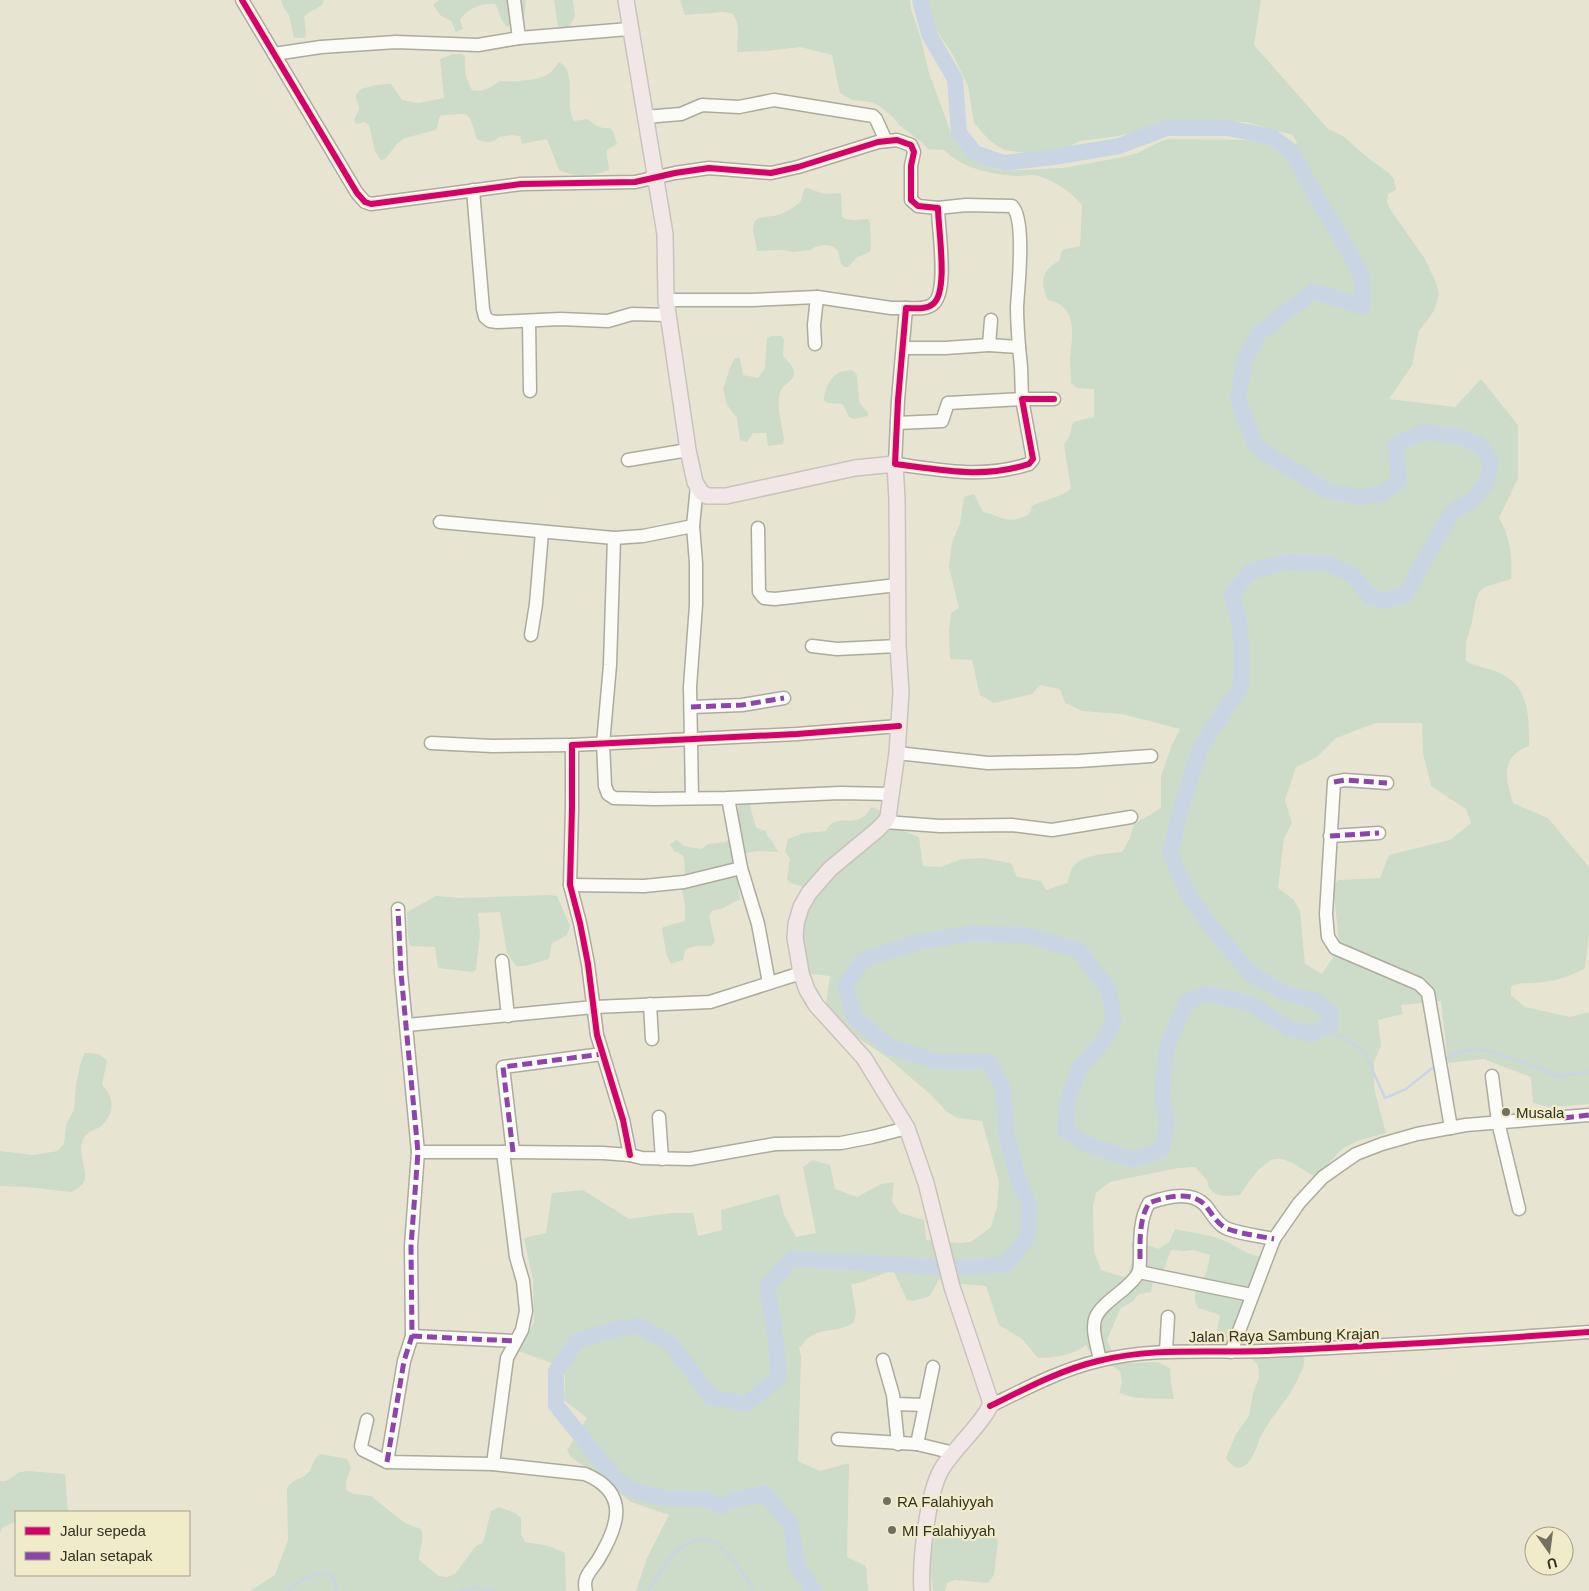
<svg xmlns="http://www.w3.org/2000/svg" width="1589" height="1591" font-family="Arial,sans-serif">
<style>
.green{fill:#cddbc9;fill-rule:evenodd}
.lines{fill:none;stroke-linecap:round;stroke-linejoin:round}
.stream{stroke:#cad5e4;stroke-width:2.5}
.river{stroke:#cad5e4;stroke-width:16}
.minor-casing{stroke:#acab9c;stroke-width:15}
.major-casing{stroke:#c6c4bb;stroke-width:18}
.minor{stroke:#fbfbf8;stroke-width:12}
.major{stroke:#f2e7e7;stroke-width:15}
.quiet{stroke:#8e44ad;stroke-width:5;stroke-dasharray:10 5;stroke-linecap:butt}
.cycleway-casing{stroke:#f0ebc9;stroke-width:9}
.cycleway{stroke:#d6006c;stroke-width:6}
.poi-dot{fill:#727061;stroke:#f0ebc9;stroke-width:2}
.labels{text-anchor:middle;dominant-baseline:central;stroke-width:4.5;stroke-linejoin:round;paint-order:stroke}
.poi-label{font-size:15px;fill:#333124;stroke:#f0ebc9;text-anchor:start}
.street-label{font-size:15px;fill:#333124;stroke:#f0ebc9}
</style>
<rect width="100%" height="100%" fill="#e7e5d2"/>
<!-- green -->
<g class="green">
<path d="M281 0H323L324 2C319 10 310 9 304 17L306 32 305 38H294L289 15 284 8Z"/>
<path d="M439 0H526L524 18 507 27C500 21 500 11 495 4 483 2 466 9 460 20L463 29 456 32 451 21 440 15 433 5Z"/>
<polygon points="554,0 573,0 575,16 569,27 558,27"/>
<path d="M680 0H910L911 9 921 39 929 73 953 138 958 145 988 166 1001 171 1063 168 1113 159 1138 153 1161 141 1169 139C1210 140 1253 138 1293 145L1297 143 1293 135 1246 122 1220 121 1171 125 1112 137 1080 141 1064 149 1029 153 1004 150 989 140 974 123 968 86 953 55 935 28 926 0H1261L1254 45 1328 129 1343 136 1368 158 1389 173 1394 179 1396 190 1388 194 1387 202 1390 209 1425 259 1437 285 1439 295 1434 311 1419 331 1414 354 1413 364 1389 399 1455 407 1481 379 1518 425V478L1499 518C1510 536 1513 558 1511 579L1485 587 1479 592 1476 600 1471 626 1466 642V661C1474 666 1483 667 1492 670 1529 682 1529 712 1529 746 1499 758 1506 778 1513 803L1548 818 1589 867V934L1585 968C1571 977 1551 982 1534 983 1525 984 1519 982 1511 987V995L1525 1007 1570 1017 1589 1012V1104L1549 1107 1533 1103 1531 1077 1483 1059 1448 1063 1441 1001 1401 1005 1403 1014 1378 1020 1381 1046 1374 1062V1088L1386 1133 1357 1141 1342 1149 1316 1177C1309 1174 1305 1170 1299 1167 1293 1163 1283 1158 1276 1159 1263 1160 1247 1184 1240 1195L1224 1196 1216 1194 1209 1188 1207 1180 1195 1167 1178 1168 1110 1182 1096 1193 1093 1206 1094 1251 1101 1270 1127 1278 1134 1255 1131 1243 1148 1245 1158 1249 1169 1242 1175 1229C1192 1233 1210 1234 1225 1241 1238 1247 1247 1255 1262 1257L1236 1317 1227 1345 1218 1341 1217 1331 1220 1315 1198 1308C1191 1294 1197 1291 1203 1279 1207 1272 1209 1262 1210 1255L1193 1250 1184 1251 1172 1250C1164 1261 1168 1272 1153 1280L1151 1292 1139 1294 1133 1301 1120 1309 1107 1340 1117 1362 1133 1363 1158 1362 1170 1368 1171 1383 1174 1399 1136 1398 1119 1393 1122 1382 1120 1371 1091 1353 1086 1345C1074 1355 1053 1358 1038 1358L1022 1339 999 1325 986 1286 961 1284 939 1279 930 1296 913 1301 907 1300 893 1270 859 1283 851 1284 856 1312 854 1322C842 1332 824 1328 811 1336 806 1339 802 1345 799 1348L801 1356 798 1461 820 1471 849 1463 847 1557 866 1566 868 1591H636L647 1558 669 1515 631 1502 605 1481 571 1457 567 1450 587 1418 564 1400 565 1375 552 1363 518 1351 534 1323 533 1280 524 1238 546 1233 552 1193 583 1190 629 1219 671 1213H693L698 1236 722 1230 721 1210 779 1194 784 1215 796 1237 816 1233 803 1167 813 1160 830 1165 835 1189 857 1197 881 1184 894 1182 892 1202 900 1213 924 1220 926 1240 958 1243 971 1242 991 1227 997 1207 999 1182 982 1121 958 1118 947 1112 930 1094 888 1058 857 1037 826 1004 830 976 811 974C797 952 802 919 813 896L801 886 790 883 787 879 790 859 785 851 788 839 804 833 826 831C835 813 849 826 863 817 866 815 869 811 871 807L879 810 886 828 901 830 919 837 923 866 941 867 962 859 983 858 1011 863 1017 877 1041 881 1046 890 1067 883C1069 879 1070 872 1072 868 1082 854 1106 854 1122 852L1130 838 1134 824 1161 808V776L1172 745 1180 729 1122 714 1082 711 1065 703 1060 689 1040 685 1032 694 994 703 980 695 972 660 950 659 949 631 951 613 959 608 949 567 952 542 960 524 964 497 974 494 983 512C1002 516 1008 526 1029 514L1032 506C1045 499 1060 498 1071 489L1064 445 1069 437 1073 422 1094 417V389L1077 388 1071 383C1071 375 1070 367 1070 359 1072 335 1079 307 1048 300 1040 282 1041 271 1059 261L1062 250 1080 246 1082 205C1071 192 1055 181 1038 176 1032 174 1025 176 1019 176 993 175 963 169 944 150L928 149 923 143 899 125 894 118 878 105 871 102 852 100 840 93 832 55 800 47 767 51 737 52C737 38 741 26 733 14L724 12 685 15ZM1376 723H1422L1423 753 1431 786 1466 809 1471 823 1450 840 1389 855 1380 878 1338 880 1333 885 1339 943 1334 956 1322 974 1305 964 1300 911 1294 900 1278 888 1284 838 1292 823 1285 800 1296 767 1317 757 1336 738Z"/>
<path d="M453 54H462L465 57C464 69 466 79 472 90 483 93 491 87 500 81 513 82 542 81 551 72 554 69 557 65 559 62 578 71 564 105 574 121L588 119C595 126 600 129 610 128L613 131 617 144 607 150C606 159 609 163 609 170 592 177 575 177 559 170L547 139 522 144 520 136 512 135 499 137C494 144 484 143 477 139 467 108 472 115 441 115 437 120 439 125 436 130L405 138 398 143 385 159 381 160 375 151 369 125 365 122 356 124 354 120C355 116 358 113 359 109 360 104 356 102 356 97 356 86 383 84 391 84L402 100 419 103 444 98 440 59Z"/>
<polygon points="808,188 824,194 841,193 842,216 845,219 854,220 868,219 870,223 871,250 868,253 856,258 848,267 844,267 841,264 838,251 832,246 824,245 815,247 811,250 793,252 784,250 757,251 753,230 754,222 758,218 779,215 791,209 801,201 804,189"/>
<path d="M772 336H781L784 339 783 356C786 360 794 366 794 372 795 381 784 383 781 390 775 404 782 424 784 438L783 444 768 446 766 433H753L747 442 740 440 737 418 727 405 723 389 731 365 735 358H740L743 375 758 378 765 368 767 338Z"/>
<path d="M852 370 857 375 859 401 861 405 868 412V416L854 419 849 417C841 399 845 405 827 403L824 400C824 390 830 377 840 372 843 371 849 371 852 370Z"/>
<path d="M741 802H749L756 828 766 831 768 837 773 842 778 852C762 851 748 849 735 859L740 899 721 909 713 910 709 916 715 942 711 946C701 945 694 945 685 950L683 960 671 964 667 956 662 930 663 927 685 921V905L682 890 685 874 684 858 682 855 674 851 670 844 677 840 684 846 701 849 708 844 726 842 739 828 738 807Z"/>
<polygon points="549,895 557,896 570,926 567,935 552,943 549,959 525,966 516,966 507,953 500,912 478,913 480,934 476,970 472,972 438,968 435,947 410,946 408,937 407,912 436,896 462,898"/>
<path d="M85 1053C95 1053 100 1053 107 1061L102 1085C115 1098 115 1113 101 1126 95 1131 86 1131 83 1140 77 1153 89 1172 84 1182 81 1187 75 1190 71 1192L26 1187 0 1186V1151L33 1155 58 1151 64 1144 66 1125 74 1110 76 1085 81 1061Z"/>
<path d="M1284 1342 1301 1344C1302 1350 1304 1357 1304 1363 1304 1367 1302 1371 1300 1374 1291 1398 1272 1414 1261 1436 1256 1446 1254 1460 1244 1466 1236 1471 1230 1464 1226 1458L1236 1434 1249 1416 1253 1393 1259 1378 1258 1365 1252 1359 1247 1357 1249 1346 1259 1343Z"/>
<path d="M321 1454 347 1459 351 1467 346 1482V1490L354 1494 371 1496 405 1523 421 1529C425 1540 419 1549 419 1560L439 1576 447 1577 455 1574 476 1546 483 1543 491 1511 499 1507 515 1513 521 1518V1534L525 1542 549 1546 565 1553 566 1591H250L275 1575 288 1540 287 1488C294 1478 300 1480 307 1474 314 1467 310 1461 321 1454Z"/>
<polygon points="29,1471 65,1474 68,1512 16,1512 16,1521 2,1528 0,1533 0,1481 6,1481 20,1472"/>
<polygon points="956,1525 970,1533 995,1536 998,1542 994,1575 988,1583 955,1580 947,1583 945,1591 933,1591 930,1564 934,1530 941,1530"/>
</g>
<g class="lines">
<!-- stream -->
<g class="stream">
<polyline points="1322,1029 1344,1038 1364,1051 1385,1098 1406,1089 1436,1065"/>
<polyline points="1443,1061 1456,1053 1468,1050 1484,1050 1532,1065 1558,1076 1589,1072"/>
<path d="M288 1591C300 1579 314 1571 331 1575L335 1582 337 1591"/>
<polyline points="460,1591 475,1588 495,1591"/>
<path d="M649 1591C660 1570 684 1530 712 1541 720 1543 724 1551 729 1556 739 1567 747 1577 753 1591"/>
</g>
<!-- river -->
<polyline class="river" points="814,1591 797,1567 791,1524 765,1494 736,1499 721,1506 704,1499 664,1498 640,1493 616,1480 556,1405 556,1371 577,1341 611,1330 640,1326 671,1344 711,1397 747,1404 779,1377 776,1342 767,1287 792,1259 959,1268 1007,1264 1027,1238 1029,1205 1018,1178 1007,1138 1003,1089 990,1062 936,1061 890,1047 855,1018 845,985 863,960 914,943 973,933 1029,936 1078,950 1109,990 1114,1021 1101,1044 1080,1067 1068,1099 1065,1130 1091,1146 1132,1159 1162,1150 1167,1124 1162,1093 1167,1047 1186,1003 1207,993 1251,1004 1291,1029 1312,1034 1330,1025 1330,1012 1313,1000 1285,993 1251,974 1216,933 1189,896 1170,853 1181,808 1201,746 1241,686 1242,656 1240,627 1232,595 1250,572 1283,562 1327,563 1353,576 1371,597 1386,601 1406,594 1425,559 1453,511 1471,501 1487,482 1491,461 1480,445 1457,436 1424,432 1395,445 1399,481 1381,494 1360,497 1327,491 1256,447 1238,399 1245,359 1259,333 1314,291 1362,307 1363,293 1361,274 1291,151 1272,137 1227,128 1167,128 1119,146 1054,157 1004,163 975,153 959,133 955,79 929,34 920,0"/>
<!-- minor casing -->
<g class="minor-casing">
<g id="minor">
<path d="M242 0 357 193 365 202 371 204 521 184 635 182 675 173 709 168 771 173 798 167 878 142 897 140 911 145 914 152 911 166V200L918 206 938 208C938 228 949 292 933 304 926 310 915 308 906 308L898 400 895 464C942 470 982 479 1029 464L1033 459 1022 399H1054"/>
<polyline points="519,38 629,29"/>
<polyline points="274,54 321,47 396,42 478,45 519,38 514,0"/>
<polyline points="645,117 681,114 702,105 739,107 774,100 873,116 876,119 886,141"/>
<polyline points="473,190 483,309 485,317 490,321 497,322 560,319 608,321 632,314 668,315"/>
<path d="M938 208 966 205 1012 206C1026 219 1018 288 1017 307 1017 320 1018 334 1019 347"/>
<polyline points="666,300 751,300 817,297 891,308 906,308"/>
<polyline points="529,321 530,391"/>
<polyline points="815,344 814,325 817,297"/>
<polyline points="903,348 945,348 989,345 991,320"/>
<polyline points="897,423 942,421 948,403 1022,399 1021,367 1019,347 989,345"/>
<polyline points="628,460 688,450"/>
<polyline points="440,522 614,538 643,536 693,526 696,563 696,605 690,687 692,798"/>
<polyline points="693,526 697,486"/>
<polyline points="758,528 759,592 764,598 775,599 897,585"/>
<polyline points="614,538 610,665 603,744 605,786 608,794 614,798 654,799 728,798 840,793 891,794"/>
<polyline points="531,635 536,604 542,532"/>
<polyline points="812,646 837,649 898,646"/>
<polyline points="691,707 742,705 784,698"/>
<polyline points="431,743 492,746 572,745"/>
<polyline points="897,753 988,763 1079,761 1151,756"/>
<polyline points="1387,783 1345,780 1334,782 1326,914 1328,937 1335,948 1419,984 1428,993 1451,1128"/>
<polyline points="728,798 741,868"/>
<polyline points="885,822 940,826 1012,825 1052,830 1131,817"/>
<polyline points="1330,836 1379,833"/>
<polyline points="570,885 644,886 684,882 741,868 758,924 769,983"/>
<polyline points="502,961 508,1016"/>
<polyline points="650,1004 652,1039"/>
<polyline points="407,1025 594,1007 710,1002 801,973"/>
<polyline points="1492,1076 1498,1122 1519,1209"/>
<polyline points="659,1117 662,1159"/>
<polyline points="418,1152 513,1152 603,1153 630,1155 642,1158 690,1159 775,1144 841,1143 872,1137 907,1128"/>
<path d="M503 1152 516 1257 523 1281 526 1311 522 1330 507 1358 493 1464 585 1474C631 1493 618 1527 598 1560 591 1571 582 1577 586 1591"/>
<polyline points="513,1152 503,1067 602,1054"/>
<polyline points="630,1155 623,1120 597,1035 588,964 580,923 570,885 572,808 572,745 797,734 899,726"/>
<polyline points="1139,1272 1251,1295"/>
<polyline points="412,1336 515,1341"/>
<polyline points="1166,1351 1168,1317"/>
<polyline points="1231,1352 1274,1239 1299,1203 1323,1177 1356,1154 1382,1144 1417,1134 1466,1125 1589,1115"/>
<polyline points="883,1360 893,1395 898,1444"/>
<path d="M1100 1360C1090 1317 1089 1317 1124 1289 1129 1284 1137 1278 1139 1271 1140 1267 1140 1260 1140 1256 1140 1238 1140 1218 1149 1203 1165 1197 1191 1190 1205 1205 1212 1213 1217 1225 1228 1229 1242 1234 1259 1236 1274 1239"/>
<polyline points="933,1367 917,1444 954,1453"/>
<polyline points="894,1404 925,1405"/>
<path d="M990 1406C1025 1389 1060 1370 1098 1361 1154 1347 1207 1353 1264 1351 1372 1346 1481 1340 1589 1332"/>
<polyline points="367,1420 361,1446 363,1450 387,1462 493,1464"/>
<polyline points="838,1439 917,1444"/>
<polyline points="387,1462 404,1361 412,1336 411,1246 418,1152 401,973 398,909"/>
</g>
</g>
<!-- major casing -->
<g class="major-casing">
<path id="major" d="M626 0 665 234 666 300 688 450 695 482 701 492 707 496H726L855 468 895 464 897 499 898 646 901 692 897 753 888 817 885 822 877 830 830 869 809 893 801 907 796 924 795 938 798 955 801 973 807 990 816 1005 864 1058 907 1128 926 1183 952 1287 990 1400V1406L986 1413C973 1433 954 1449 941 1470 927 1496 920 1562 922 1591"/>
</g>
<!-- minor -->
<use href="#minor" class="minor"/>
<!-- major -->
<use href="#major" class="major"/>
<!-- quiet -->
<g class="quiet">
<polyline points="691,707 742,705 784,698"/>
<polyline points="1334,782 1345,780 1387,783"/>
<polyline points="1330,836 1379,833"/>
<polyline points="1564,1118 1589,1115"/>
<polyline points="513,1152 503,1067 602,1054 604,1059"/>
<path d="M1140 1259C1140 1241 1139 1219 1149 1203 1165 1197 1191 1190 1205 1205 1212 1213 1217 1225 1228 1229 1242 1234 1259 1236 1274 1239"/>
<polyline points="412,1336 515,1341"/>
<polyline points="387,1462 404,1361 412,1336 411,1246 418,1152 401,973 398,909"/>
</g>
<!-- cycleway casing -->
<g class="cycleway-casing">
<g id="cycleway">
<path d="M242 0 357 193 365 202 371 204 521 184 635 182 675 173 709 168 771 173 798 167 878 142 897 140 911 145 914 152 911 166V200L918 206 938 208C938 228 949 292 933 304 926 310 915 308 906 308L898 400 895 464C942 470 982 479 1029 464L1033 459 1022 399H1054"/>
<polyline points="630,1155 623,1120 597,1035 588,964 580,923 570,885 572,808 572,745 797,734 899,726"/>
<path d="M990 1406C1025 1389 1060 1370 1098 1361 1154 1347 1207 1353 1264 1351 1372 1346 1481 1340 1589 1332"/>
</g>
</g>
<!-- cycleway -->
<use href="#cycleway" class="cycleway"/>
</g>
<!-- markers -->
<g class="poi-dot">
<circle cx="1506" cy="1112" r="5"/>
<circle cx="887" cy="1501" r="5"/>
<circle cx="892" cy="1530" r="5"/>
</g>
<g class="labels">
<!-- poi labels -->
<g class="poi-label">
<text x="1516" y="1112">Musala</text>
<text x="897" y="1501">RA Falahiyyah</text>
<text x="902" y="1530">MI Falahiyyah</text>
</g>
<!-- street labels -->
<g class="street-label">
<text transform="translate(1284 1335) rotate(-1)">Jalan Raya Sambung Krajan</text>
</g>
</g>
<!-- legend -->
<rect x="15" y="1511" width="175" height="65" fill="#f0ebc9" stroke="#a4a187"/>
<rect x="25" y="1527" width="25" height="8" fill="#d6006c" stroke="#a4a187"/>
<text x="60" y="1536" font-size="15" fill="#333124">Jalur sepeda</text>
<rect x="25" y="1552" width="25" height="8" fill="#8e44ad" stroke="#a4a187"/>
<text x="60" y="1561" font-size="15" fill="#333124">Jalan setapak</text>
<!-- north arrow -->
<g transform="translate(1549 1551) rotate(166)"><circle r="24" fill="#f0ebc9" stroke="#a4a187"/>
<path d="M0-4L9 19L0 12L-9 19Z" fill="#727061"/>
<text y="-8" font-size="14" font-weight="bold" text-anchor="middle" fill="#333124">U</text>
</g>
</svg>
